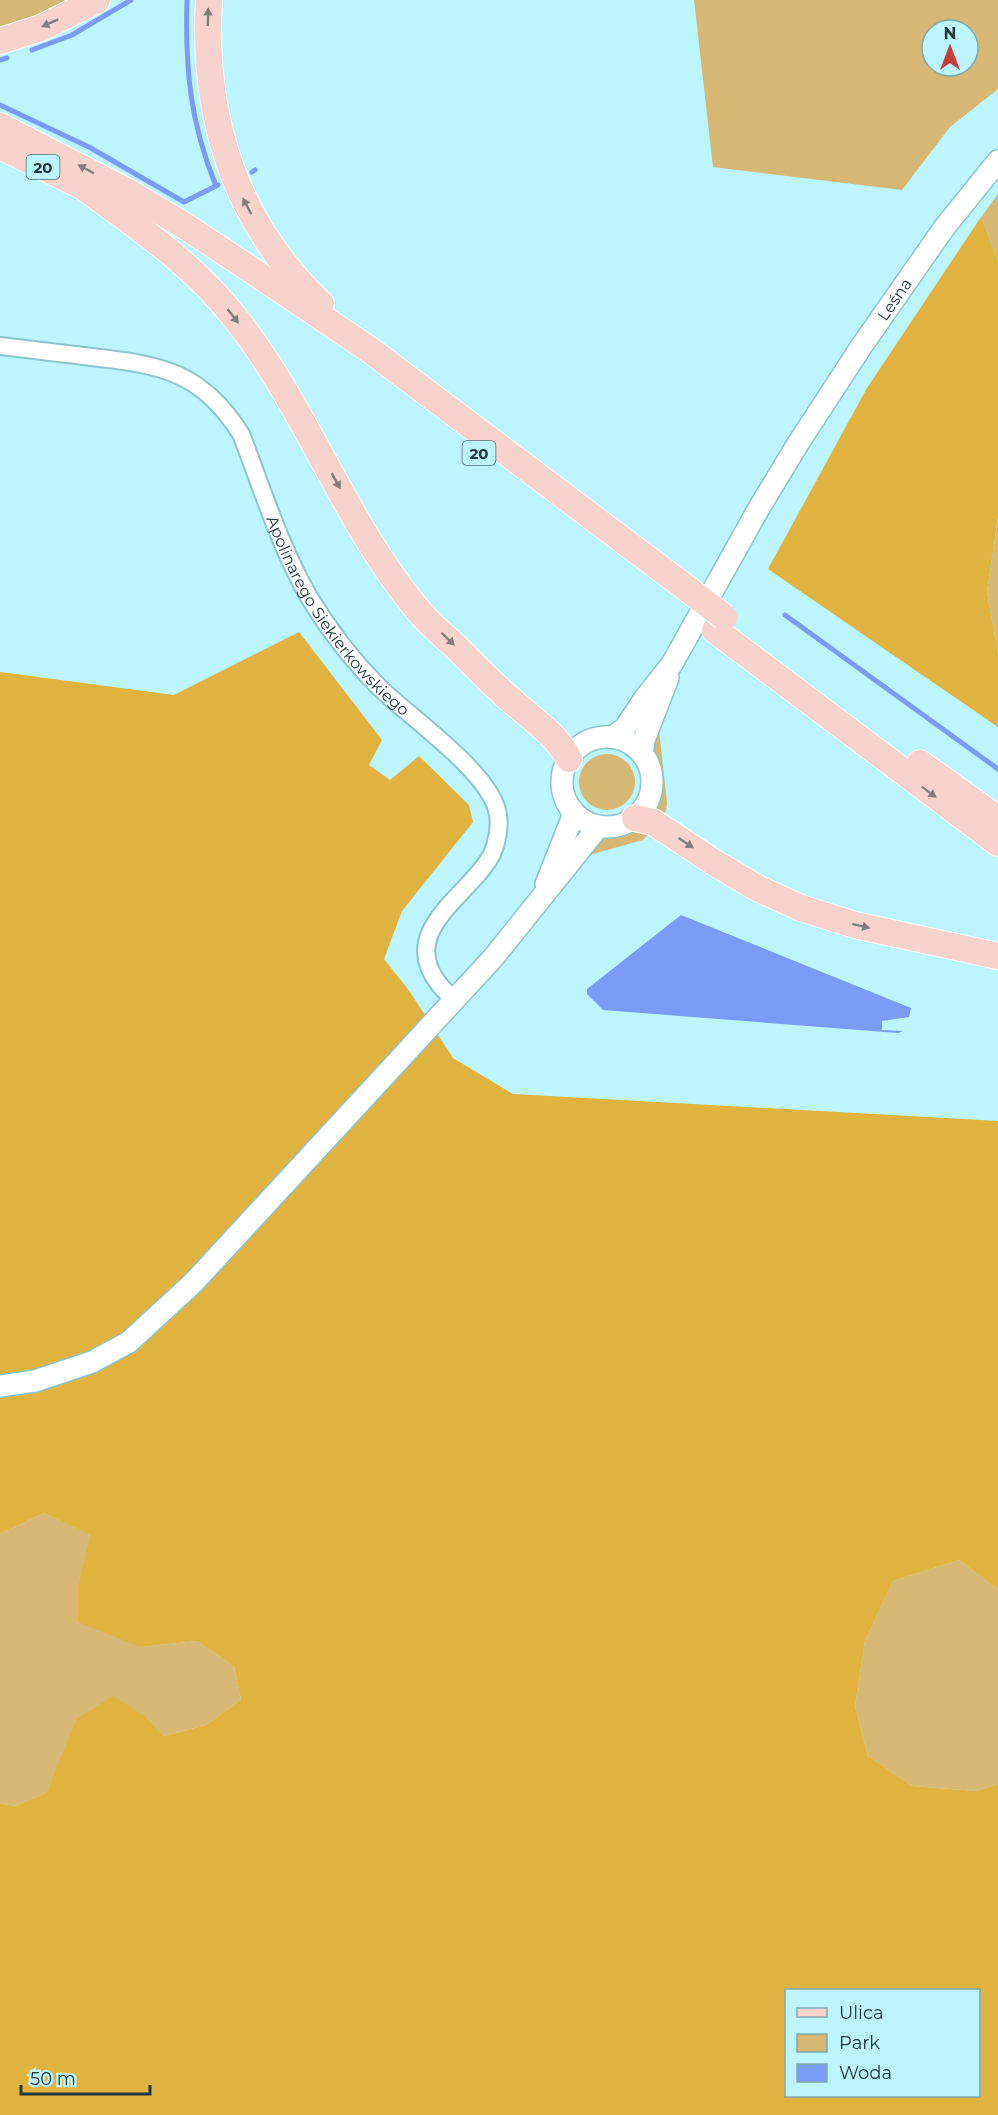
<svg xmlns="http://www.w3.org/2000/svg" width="998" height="2115" font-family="Montserrat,sans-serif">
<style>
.green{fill:#d6b773;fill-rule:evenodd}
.forest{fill:#e0b23f;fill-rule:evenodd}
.water{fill:#799df7}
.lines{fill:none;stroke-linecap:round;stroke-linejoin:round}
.stream{stroke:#799df7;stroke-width:5}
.minor-casing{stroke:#8dc5cc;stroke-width:20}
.tertiary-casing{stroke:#8dc5cc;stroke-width:24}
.primary-casing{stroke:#fff;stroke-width:28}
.minor{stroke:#fff;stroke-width:16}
.tertiary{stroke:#fff;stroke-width:21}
.primary{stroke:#f8d3ce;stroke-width:26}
.primary-bridge-casing{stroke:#fff;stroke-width:28;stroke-linecap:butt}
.primary-bridge{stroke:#f8d3ce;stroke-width:26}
.oneway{fill:#827e7e}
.labels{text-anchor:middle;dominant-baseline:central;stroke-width:6;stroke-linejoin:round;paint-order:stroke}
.shield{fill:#bcf5fd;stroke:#507176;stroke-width:1.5}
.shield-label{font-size:15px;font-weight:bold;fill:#22393c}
.street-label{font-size:16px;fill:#22393c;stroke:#bcf5fd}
</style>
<rect width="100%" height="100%" fill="#bcf5fd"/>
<!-- green -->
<g class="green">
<polygon points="0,0 85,0 0,35"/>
<path d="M694 0H998V89L950 127 902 190 713 167ZM932 30H968V66H932Z"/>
<polygon points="998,194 998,261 981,217"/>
<polygon points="998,518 998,654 987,592"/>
<path d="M658 721 667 803 666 811 662 816 652 808C665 782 657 778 652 753 650 744 656 730 658 721Z"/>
<circle cx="607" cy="782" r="28"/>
<polygon points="632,829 652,830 643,840 582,857 603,834 620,833"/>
<polygon points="44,1513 92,1535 78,1584 141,1647 197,1641 234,1666 241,1700 206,1725 164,1736 146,1717 61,1759 46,1793 15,1806 0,1803 0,1534"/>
<polygon points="959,1560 998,1589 998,1784 976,1791 912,1786 868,1756 855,1706 865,1641 893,1581"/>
</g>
<!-- forest -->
<g class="forest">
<polygon points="981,217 998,261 998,517 987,592 998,654 998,727 768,569 867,388"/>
<path d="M299 632 382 740 369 765 390 780 419 756 469 805 473 822 402 911 384 959 410 992 453 1058 513 1094 998 1121V1589L959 1560 893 1581 865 1641 855 1706 868 1756 912 1786 976 1791 998 1784V2115H0V1803L15 1806 46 1793 77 1719 113 1696 146 1717 164 1736 206 1725 241 1700 234 1666 197 1641 141 1647 78 1622V1584L91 1535 44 1513 0 1534V672L174 695ZM786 1990H978V2096H786Z"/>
</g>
<!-- water -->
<polygon class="water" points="681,915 911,1008 909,1017 882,1021 882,1030 903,1031 898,1033 603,1010 587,994 587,989"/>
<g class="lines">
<!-- stream -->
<g class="stream">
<path d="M187 0C185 69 190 122 216 186"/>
<polyline points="32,50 72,35 131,0"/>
<polyline points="0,60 7,58"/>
<polyline points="0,105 89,147 184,202 218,185"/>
<polyline points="252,172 255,170"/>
<polyline points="785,615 998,769"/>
</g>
<!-- minor casing -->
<g class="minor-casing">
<g id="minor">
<path id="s1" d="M0 346C31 350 61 353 92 357 161 365 201 371 241 434 262 488 280 547 309 597 329 630 352 660 379 687 409 717 493 774 498 815 500 827 497 843 492 854 472 894 396 930 439 984 443 990 450 995 455 1000"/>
</g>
</g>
<!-- tertiary casing -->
<g class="tertiary-casing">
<g id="tertiary">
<path id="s2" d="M613 737 625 728 645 698 672 664 759 508 799 442 861 347 944 228 998 161"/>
<circle cx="607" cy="782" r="45"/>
<polyline points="642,754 644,740 668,678"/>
<polyline points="546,884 571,821 573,811"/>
<polyline points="0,1386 35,1381 92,1362 129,1342 194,1282 493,958 599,826"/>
</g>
</g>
<!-- primary casing -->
<g class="primary-casing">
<g id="primary">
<path d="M209 0C202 116 235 223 321 304"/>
<polyline points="0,41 41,28 97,0"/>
<polyline points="0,126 130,193 188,228 250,269 370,350 689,590"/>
<polyline points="0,146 86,188"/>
<path d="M86 189C142 230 193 264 236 319 307 409 344 521 417 609 428 623 443 635 456 647 474 665 492 684 512 701 531 718 557 735 569 759"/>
<polyline points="715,630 998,843"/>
<polyline points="920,763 998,819"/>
<polyline points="635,818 653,822 715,863 757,888 801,908 855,925 998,956"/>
</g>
</g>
<!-- minor -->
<use href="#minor" class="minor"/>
<!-- tertiary -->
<use href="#tertiary" class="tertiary"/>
<!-- primary -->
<use href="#primary" class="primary"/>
<!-- primary-bridge casing -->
<g class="primary-bridge-casing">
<polyline id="primary-bridge" points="689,590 724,617"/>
</g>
<!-- primary-bridge -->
<use href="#primary-bridge" class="primary-bridge"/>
</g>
<!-- one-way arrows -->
<defs><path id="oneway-solid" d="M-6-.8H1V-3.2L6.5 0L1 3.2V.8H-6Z" transform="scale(1.5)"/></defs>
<g class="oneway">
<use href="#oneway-solid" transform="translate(208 17) rotate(-89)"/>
<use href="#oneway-solid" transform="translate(50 23) rotate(156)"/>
<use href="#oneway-solid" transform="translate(86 169) rotate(-152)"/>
<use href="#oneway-solid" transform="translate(247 206) rotate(-118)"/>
<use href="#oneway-solid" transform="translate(233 316) rotate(52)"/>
<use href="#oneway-solid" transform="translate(336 481) rotate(61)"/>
<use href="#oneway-solid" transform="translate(448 639) rotate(44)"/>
<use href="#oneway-solid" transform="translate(929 792) rotate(37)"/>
<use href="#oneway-solid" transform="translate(686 843) rotate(34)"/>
<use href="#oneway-solid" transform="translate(861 926) rotate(14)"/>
</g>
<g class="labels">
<!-- shield labels -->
<g class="shield">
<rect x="26.5" y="155" width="33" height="24" rx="4.5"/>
<rect x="462.5" y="441" width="33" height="24" rx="4.5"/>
</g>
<g class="shield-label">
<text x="43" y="167">20</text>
<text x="479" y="453">20</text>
</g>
<!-- street labels -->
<g class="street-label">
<text stroke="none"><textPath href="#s2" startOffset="522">Leśna</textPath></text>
<text stroke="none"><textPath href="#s1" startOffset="477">Apolinarego Siekierkowskiego</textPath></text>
</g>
</g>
<!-- legend -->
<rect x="785" y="1989" width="195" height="108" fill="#bcf5fd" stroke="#7eaab0" stroke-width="1.5"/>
<rect x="797" y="2008" width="30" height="9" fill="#f8d3ce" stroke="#7eaab0" stroke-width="1.5"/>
<text x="839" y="2019" font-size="18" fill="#22393c">Ulica</text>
<rect x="797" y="2034" width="30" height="18" fill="#d6b773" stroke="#7eaab0" stroke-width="1.5"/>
<text x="839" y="2049" font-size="18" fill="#22393c">Park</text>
<rect x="797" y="2064" width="30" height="18" fill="#799df7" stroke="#7eaab0" stroke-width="1.5"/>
<text x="839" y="2079" font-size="18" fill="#22393c">Woda</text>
<!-- north arrow -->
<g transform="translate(950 48)"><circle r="28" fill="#bcf5fd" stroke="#7eaab0" stroke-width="1.5"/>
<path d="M0-4.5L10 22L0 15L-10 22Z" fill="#cb3c38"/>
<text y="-9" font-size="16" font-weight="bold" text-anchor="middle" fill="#22393c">N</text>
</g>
<!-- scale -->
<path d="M21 2085v9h129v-9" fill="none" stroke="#22393c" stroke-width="3"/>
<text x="30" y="2085" font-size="18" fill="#22393c" stroke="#bcf5fd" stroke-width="4.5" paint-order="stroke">50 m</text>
</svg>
